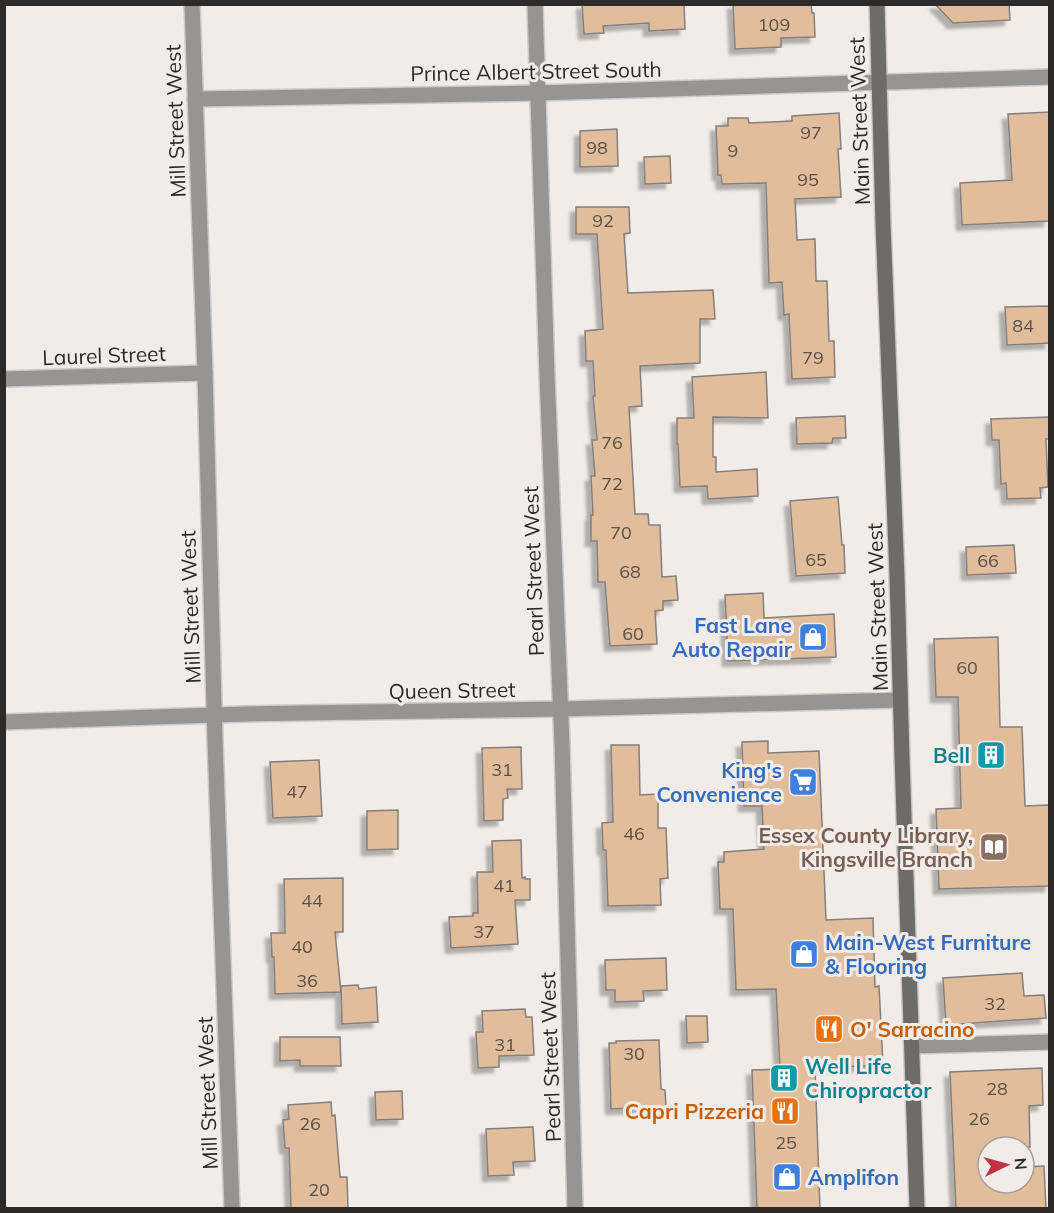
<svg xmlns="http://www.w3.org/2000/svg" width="1054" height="1213" font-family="Mulish,sans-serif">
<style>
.building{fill:#e2bd9c;stroke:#847f7c;stroke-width:1.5;filter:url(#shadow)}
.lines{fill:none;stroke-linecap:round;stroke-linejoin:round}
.minor-casing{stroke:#cec9c6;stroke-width:18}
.tertiary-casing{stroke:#cec9c6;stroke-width:18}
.secondary-casing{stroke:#cec9c6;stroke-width:18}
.minor{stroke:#979594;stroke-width:15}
.tertiary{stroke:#979594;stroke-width:15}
.secondary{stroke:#6e6c69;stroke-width:15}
.labels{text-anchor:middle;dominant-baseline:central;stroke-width:6;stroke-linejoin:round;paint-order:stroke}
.number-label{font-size:18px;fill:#5a5046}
.street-label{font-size:21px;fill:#2d2b2a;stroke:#f1ece8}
.shop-label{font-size:21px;font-weight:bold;fill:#366cbe;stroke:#f1ece8;text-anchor:end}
.culture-label{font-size:21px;font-weight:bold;fill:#0d838f;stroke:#f1ece8;text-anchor:end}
.education-label{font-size:21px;font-weight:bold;fill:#785e54;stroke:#f1ece8;text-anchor:end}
.food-label{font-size:21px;font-weight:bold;fill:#c56008;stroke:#f1ece8;text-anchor:start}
</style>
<defs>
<filter id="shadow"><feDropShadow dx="-5.5" dy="5.5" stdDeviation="1.5" flood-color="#0004"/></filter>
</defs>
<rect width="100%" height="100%" fill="#f1ece8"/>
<!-- building -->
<g class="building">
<polygon points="582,4 684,4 685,29 649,31 649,23 603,26 604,33 584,34"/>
<polygon points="733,4 811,4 812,13 814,13 815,37 781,38 781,47 735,49"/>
<polygon points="935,4 1009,4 1010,20 953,23"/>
<polygon points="1050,112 1049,221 962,225 960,183 1012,180 1008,114"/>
<polygon points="839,113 841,149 838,149 841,197 795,199 797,240 815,239 816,281 827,281 829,341 834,341 835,377 792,379 789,314 784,315 782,282 769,283 766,183 722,184 721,175 718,175 716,126 728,126 728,118 748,118 749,123 792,121 792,116"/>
<polygon points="617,129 618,166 580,167 580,131"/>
<polygon points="670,156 671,183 645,184 644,157"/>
<polygon points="576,207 629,207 630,233 624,234 628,293 713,290 715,319 700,319 700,363 640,366 642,406 629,407 635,514 648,514 649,525 660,525 662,577 676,576 678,600 663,601 663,610 655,611 657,644 610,646 605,582 598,582 597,541 591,541 591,515 593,515 591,476 595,476 592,440 597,440 593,396 595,396 593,361 586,361 585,331 603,329 597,234 576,234"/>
<polygon points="1050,306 1050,343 1007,345 1005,307"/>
<polygon points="766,372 768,418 713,417 713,457 716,457 716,472 757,469 758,496 708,499 707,486 680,487 678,444 677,444 677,418 694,418 692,377"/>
<polygon points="845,416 846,438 833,438 832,443 797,444 796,418"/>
<polygon points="1050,417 1050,439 1046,439 1048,487 1040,488 1041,498 1007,499 1006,483 1001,484 999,440 992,440 991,419"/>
<polygon points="838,497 842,545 844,545 845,573 796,576 790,501"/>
<polygon points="1014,545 1016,573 967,575 966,547"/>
<polygon points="763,593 764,618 834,614 836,657 728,661 725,595"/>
<polygon points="998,637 1000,727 1022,727 1025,806 1050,805 1050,886 939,889 936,809 961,808 958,697 936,697 934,639"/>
<polygon points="768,741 768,753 819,751 826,920 873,918 875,987 879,986 883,1065 815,1068 820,1209 757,1209 752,1070 780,1069 776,989 736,990 733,909 720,909 718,862 724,862 724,852 764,849 762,806 744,806 742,742"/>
<polygon points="611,745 639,745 640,795 658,794 658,828 666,828 668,878 660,879 661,905 608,906 606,850 603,850 602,823 613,822"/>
<polygon points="521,747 522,789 507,789 508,798 503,799 503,820 484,821 482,748"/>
<polygon points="319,760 322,816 273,818 270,762"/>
<polygon points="398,810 398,849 367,850 367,811"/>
<polygon points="521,840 522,878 525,877 525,879 530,879 530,900 515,900 518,944 451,948 449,917 473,916 473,913 478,913 477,872 493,872 492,841"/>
<polygon points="343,878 343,932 335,932 341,992 275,994 274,957 272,957 271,933 285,933 284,879"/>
<polygon points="666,958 667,990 643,991 644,1001 615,1002 615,990 606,990 605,960"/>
<polygon points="1022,973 1024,996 1044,995 1046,1018 946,1025 943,978"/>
<polygon points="358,985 359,989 376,987 378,1022 342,1024 341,986"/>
<polygon points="525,1009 526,1017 532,1017 534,1055 499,1056 499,1067 478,1068 476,1032 483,1032 482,1011"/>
<polygon points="686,1016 707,1016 708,1042 687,1043"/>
<polygon points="280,1037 340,1037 341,1066 300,1066 300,1060 280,1061"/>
<polygon points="659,1040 661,1089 665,1090 666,1107 611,1109 609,1043 616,1043 616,1041"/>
<polygon points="1042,1068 1043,1105 1029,1106 1030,1147 988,1147 988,1183 1024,1183 1024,1167 1044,1166 1046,1209 956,1209 950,1072"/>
<polygon points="402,1091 403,1119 376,1120 375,1092"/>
<polygon points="331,1102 332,1116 335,1115 340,1177 347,1177 348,1209 291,1209 289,1148 285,1148 283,1120 289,1119 288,1105"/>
<polygon points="533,1127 535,1161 513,1162 514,1175 488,1176 486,1129"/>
</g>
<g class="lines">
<!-- minor casing -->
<g class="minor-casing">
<g id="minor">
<polyline points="192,4 205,373 215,740 232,1208"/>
<polyline points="535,4 547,375 562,744 575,1208"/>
<polyline points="195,99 538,93 1050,77"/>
<polyline points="4,379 205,373"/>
<polyline points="912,1046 1050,1042"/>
</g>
</g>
<!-- tertiary casing -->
<g class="tertiary-casing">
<polyline id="tertiary" points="4,722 245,714 561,709 900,700"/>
</g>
<!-- secondary casing -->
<g class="secondary-casing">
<polyline id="secondary" points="877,4 883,224 897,576 902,757 917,1208"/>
</g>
<!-- minor -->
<use href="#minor" class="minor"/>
<!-- tertiary -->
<use href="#tertiary" class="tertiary"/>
<!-- secondary -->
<use href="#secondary" class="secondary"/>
</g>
<!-- icons -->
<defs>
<g id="shop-square" transform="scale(1.5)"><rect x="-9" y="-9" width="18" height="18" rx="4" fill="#3f7fe0" stroke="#f1ece8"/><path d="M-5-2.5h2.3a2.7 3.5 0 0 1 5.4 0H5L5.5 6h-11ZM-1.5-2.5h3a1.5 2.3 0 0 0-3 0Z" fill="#fff"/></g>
<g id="building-square" transform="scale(1.5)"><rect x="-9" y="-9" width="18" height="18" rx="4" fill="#0f9aa8" stroke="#f1ece8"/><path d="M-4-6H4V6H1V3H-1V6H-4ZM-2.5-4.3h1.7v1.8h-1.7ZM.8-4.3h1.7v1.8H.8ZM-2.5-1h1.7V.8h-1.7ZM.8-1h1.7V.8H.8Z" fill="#fff"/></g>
<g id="supermarket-square" transform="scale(1.5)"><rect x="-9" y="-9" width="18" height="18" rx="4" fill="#3f7fe0" stroke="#f1ece8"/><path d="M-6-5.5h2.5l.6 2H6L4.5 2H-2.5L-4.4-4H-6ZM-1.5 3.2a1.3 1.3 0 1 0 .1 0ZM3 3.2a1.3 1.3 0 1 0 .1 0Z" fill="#fff"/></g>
<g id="library-square" transform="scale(1.5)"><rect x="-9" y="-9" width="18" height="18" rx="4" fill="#8d6e63" stroke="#f1ece8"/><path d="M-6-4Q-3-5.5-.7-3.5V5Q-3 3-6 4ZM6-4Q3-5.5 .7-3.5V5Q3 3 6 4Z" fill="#fff"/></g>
<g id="restaurant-square" transform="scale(1.5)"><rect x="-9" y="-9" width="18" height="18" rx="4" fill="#e8710a" stroke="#f1ece8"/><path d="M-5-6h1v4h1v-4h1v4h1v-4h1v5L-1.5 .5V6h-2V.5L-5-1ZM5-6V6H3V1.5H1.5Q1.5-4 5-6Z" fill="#fff"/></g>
</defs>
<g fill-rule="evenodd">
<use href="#shop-square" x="813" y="637"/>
<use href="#building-square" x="991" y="755"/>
<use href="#supermarket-square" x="803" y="782"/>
<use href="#library-square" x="994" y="847"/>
<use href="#shop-square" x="804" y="954"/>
<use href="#restaurant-square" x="829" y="1029"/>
<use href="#building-square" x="784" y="1078"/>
<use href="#restaurant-square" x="785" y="1111"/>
<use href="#shop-square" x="787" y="1177"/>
</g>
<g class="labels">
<!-- number labels -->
<g class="number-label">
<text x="774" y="24">109</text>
<text x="811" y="132">97</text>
<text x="597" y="147">98</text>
<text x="733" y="150">9</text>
<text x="808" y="179">95</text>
<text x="603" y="220">92</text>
<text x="1023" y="325">84</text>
<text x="813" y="357">79</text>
<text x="612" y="442">76</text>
<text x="612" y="483">72</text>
<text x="621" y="532">70</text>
<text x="816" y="559">65</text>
<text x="988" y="560">66</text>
<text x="630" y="571">68</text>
<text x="633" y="633">60</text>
<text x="967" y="667">60</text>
<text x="502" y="769">31</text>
<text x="297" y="791">47</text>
<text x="634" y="833">46</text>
<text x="504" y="885">41</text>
<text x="312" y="900">44</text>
<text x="484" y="931">37</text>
<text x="302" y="946">40</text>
<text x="307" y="980">36</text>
<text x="995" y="1003">32</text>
<text x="505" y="1044">31</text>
<text x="634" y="1053">30</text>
<text x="997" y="1088">28</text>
<text x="979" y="1118">26</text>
<text x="310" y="1123">26</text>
<text x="786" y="1142">25</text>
<text x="319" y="1189">20</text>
</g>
<!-- street labels -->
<g class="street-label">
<text transform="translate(536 71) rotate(-1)">Prince Albert Street South</text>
<text transform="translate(175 121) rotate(-92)">Mill Street West</text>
<text transform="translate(859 121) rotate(-92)">Main Street West</text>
<text transform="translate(104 355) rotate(-2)">Laurel Street</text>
<text transform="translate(533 571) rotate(-92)">Pearl Street West</text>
<text transform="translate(190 607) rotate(-92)">Mill Street West</text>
<text transform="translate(877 607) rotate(-92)">Main Street West</text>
<text transform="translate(452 690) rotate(-1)">Queen Street</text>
<text transform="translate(550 1057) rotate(-92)">Pearl Street West</text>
<text transform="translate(207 1093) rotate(-92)">Mill Street West</text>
</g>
<!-- shop labels -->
<g class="shop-label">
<text x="792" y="625">Fast Lane<tspan x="792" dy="24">Auto Repair</tspan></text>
<text x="782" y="770">King's<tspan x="782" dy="24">Convenience</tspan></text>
<text x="825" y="942" text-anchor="start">Main-West Furniture<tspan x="825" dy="24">&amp; Flooring</tspan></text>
<text x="808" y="1177" text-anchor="start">Amplifon</text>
</g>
<!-- culture labels -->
<g class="culture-label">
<text x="970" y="755">Bell</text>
<text x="805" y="1066" text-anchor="start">Well Life<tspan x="805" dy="24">Chiropractor</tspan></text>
</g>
<!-- education labels -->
<g class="education-label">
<text x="973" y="835">Essex County Library,<tspan x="973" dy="24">Kingsville Branch</tspan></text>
</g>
<!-- food labels -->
<g class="food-label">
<text x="850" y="1029">O' Sarracino</text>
<text x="764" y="1111" text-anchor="end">Capri Pizzeria</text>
</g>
</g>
<!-- border -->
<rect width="1054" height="1213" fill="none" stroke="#2d2b2a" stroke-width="12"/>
<!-- north arrow -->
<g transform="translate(1006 1165) rotate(85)"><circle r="28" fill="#f1ece8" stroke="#a39f9c" stroke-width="1.5"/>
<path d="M0-4.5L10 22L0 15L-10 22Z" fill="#c13141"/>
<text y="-9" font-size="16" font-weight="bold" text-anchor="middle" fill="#2d2b2a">N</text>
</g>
</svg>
